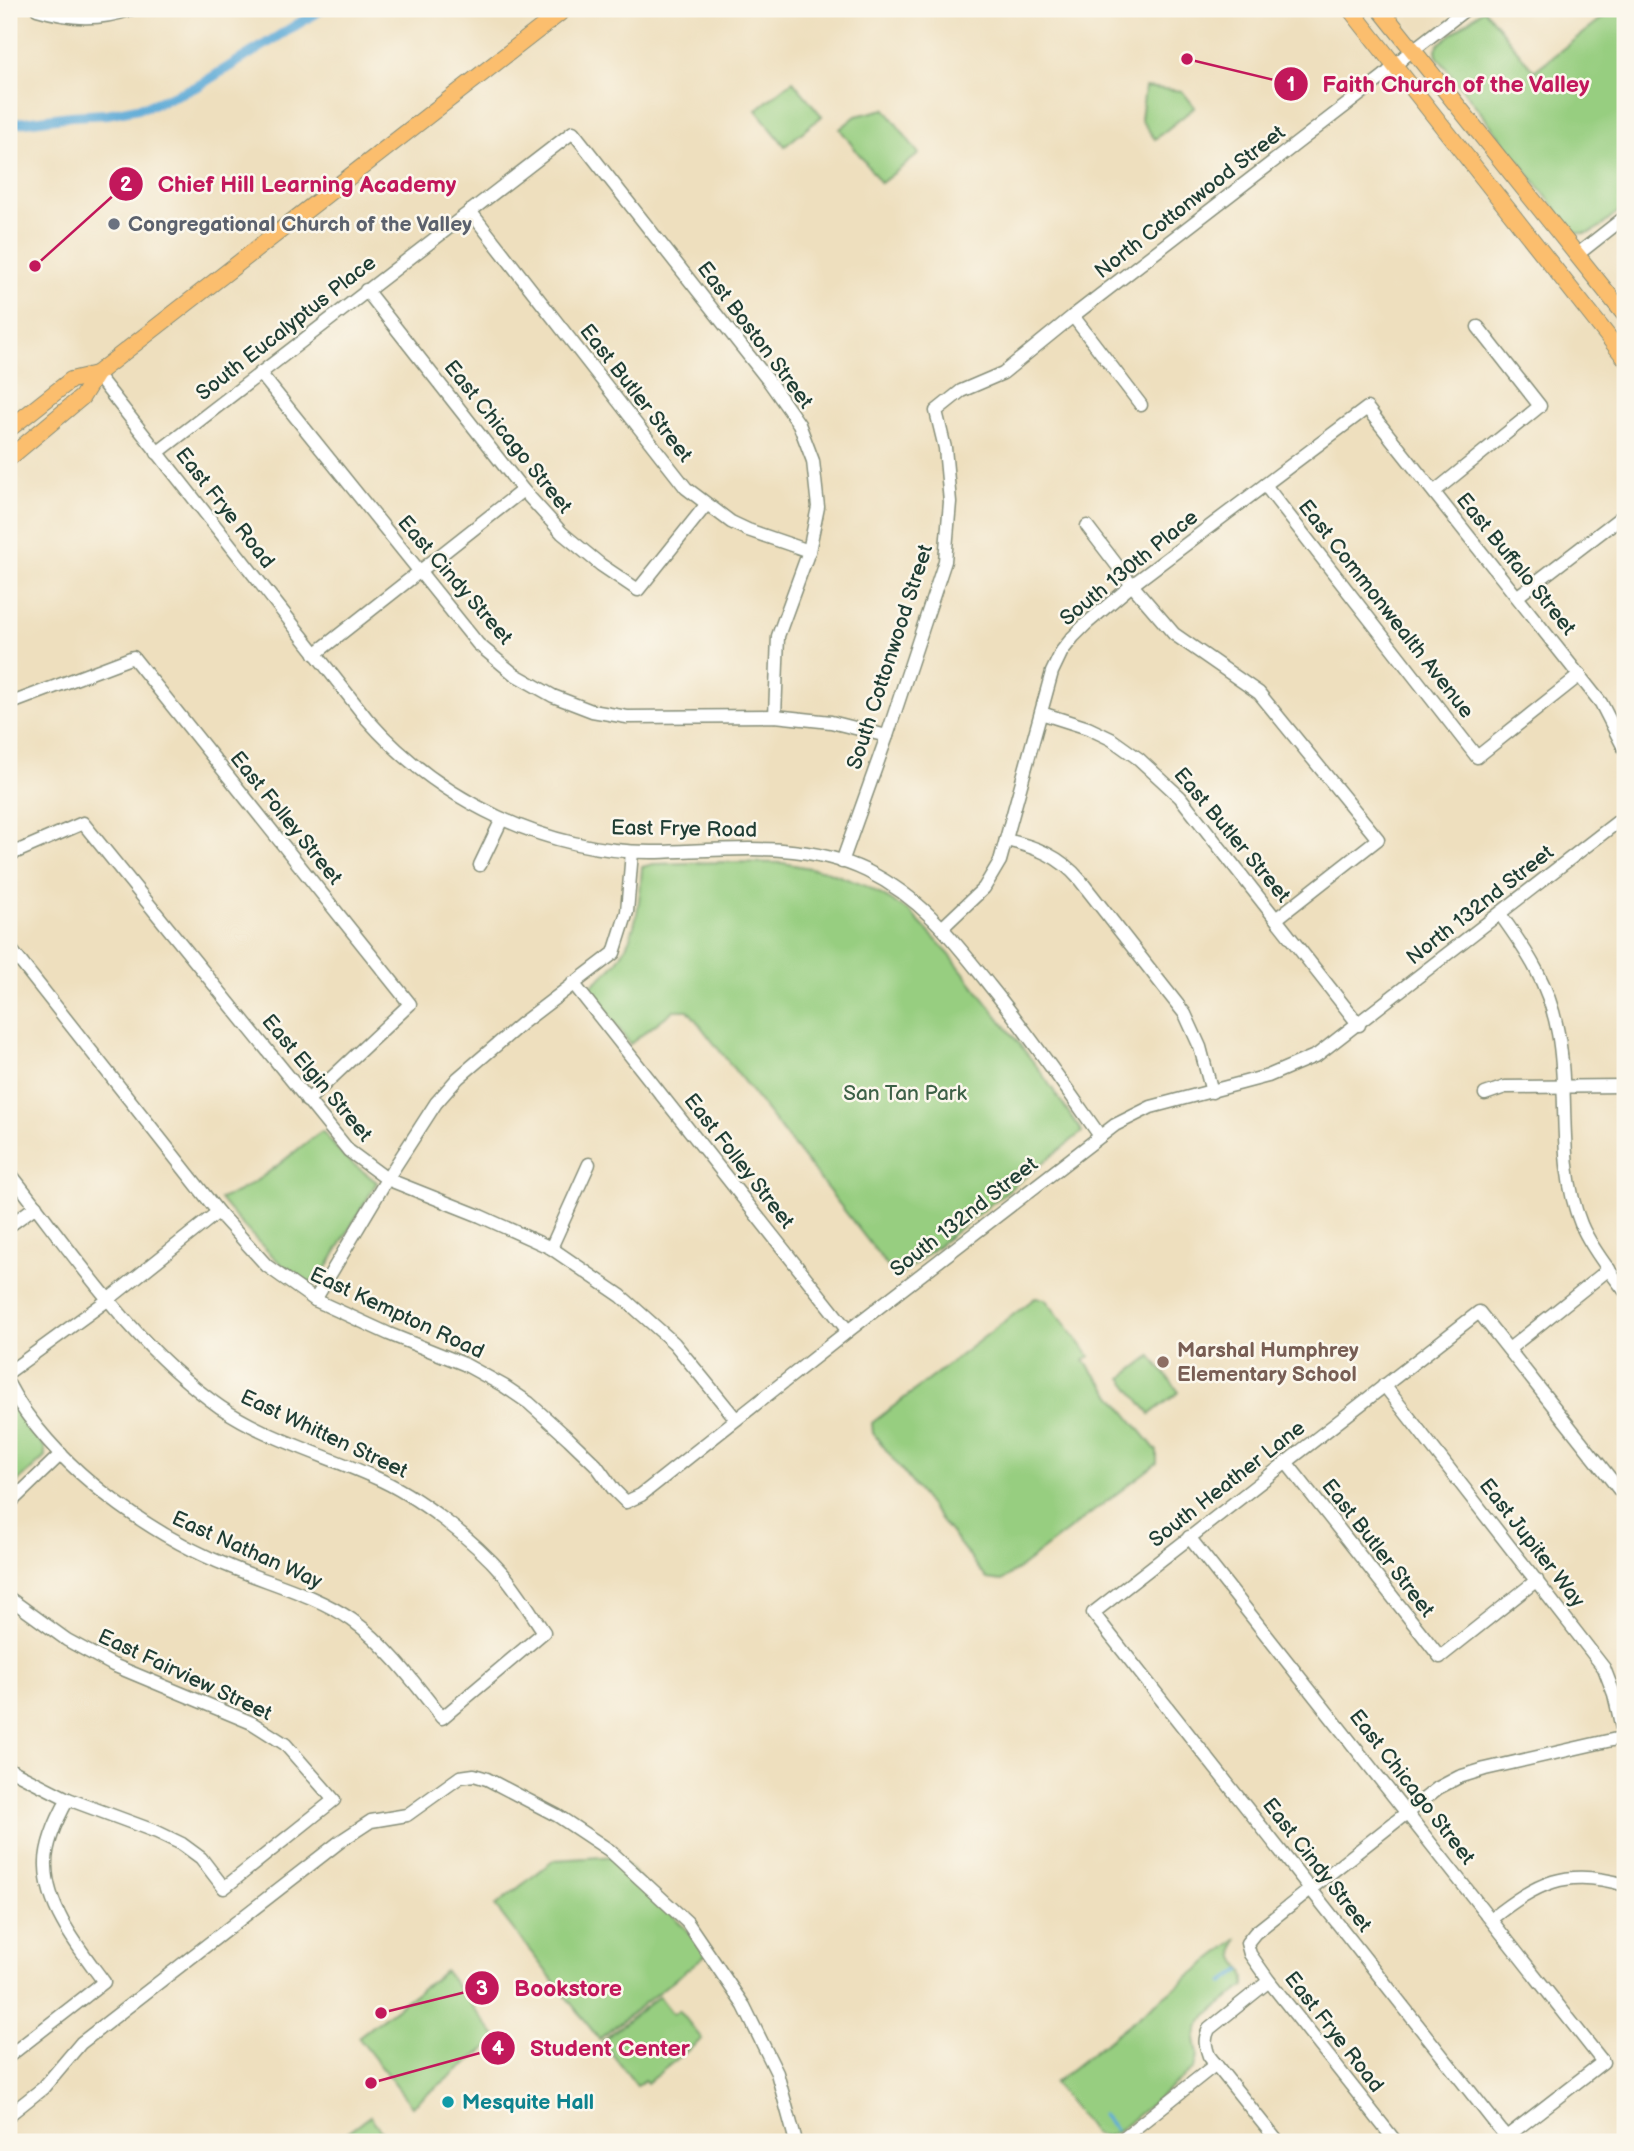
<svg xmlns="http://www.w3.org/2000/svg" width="1634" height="2151" font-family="'Balsamiq Sans',sans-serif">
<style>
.green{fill:#97ce80;stroke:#5b865a;stroke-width:2}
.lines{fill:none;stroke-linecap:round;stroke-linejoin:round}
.stream{stroke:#5eabd7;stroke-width:3.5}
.canal{stroke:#5eabd7;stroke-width:10}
.minor-casing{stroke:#868e79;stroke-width:15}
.major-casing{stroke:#868e79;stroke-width:18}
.minor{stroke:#fff;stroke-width:12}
.major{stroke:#fbbe6e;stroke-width:16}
.worship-dot{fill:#6b7280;stroke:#fbf7ec;stroke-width:2.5}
.education-dot{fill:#8d6e63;stroke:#fbf7ec;stroke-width:2.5}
.culture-dot{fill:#0f9aa8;stroke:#fbf7ec;stroke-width:2.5}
.labels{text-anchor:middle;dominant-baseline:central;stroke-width:5;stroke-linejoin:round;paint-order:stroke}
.street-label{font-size:21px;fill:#1f3d34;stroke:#fbf7ec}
.worship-label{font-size:21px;font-weight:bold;fill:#5b616d;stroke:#fbf7ec;text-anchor:start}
.park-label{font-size:21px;fill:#3d6147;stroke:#fbf7ec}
.education-label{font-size:21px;font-weight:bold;fill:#785e54;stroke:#fbf7ec;text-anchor:start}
.culture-label{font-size:21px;font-weight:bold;fill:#0d838f;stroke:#fbf7ec;text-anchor:start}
.leader{fill:none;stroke:#c2185b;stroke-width:2.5}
.callout-dot{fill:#c2185b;stroke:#fbf7ec;stroke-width:2.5}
.mark-label{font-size:21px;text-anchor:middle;font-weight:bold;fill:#fff}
.callout-label{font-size:23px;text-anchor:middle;font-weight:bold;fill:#c2185b;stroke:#fbf7ec;stroke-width:5;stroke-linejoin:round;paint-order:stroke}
</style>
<rect width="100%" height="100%" fill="#fbf7ec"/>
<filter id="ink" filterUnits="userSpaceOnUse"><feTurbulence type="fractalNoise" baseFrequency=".0143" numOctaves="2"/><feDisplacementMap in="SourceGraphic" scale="14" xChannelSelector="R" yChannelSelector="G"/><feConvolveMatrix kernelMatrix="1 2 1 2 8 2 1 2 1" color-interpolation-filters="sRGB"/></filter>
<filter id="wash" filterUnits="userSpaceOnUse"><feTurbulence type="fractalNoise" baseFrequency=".00686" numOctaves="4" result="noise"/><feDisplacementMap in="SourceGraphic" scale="28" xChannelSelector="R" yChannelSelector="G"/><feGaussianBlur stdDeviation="1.57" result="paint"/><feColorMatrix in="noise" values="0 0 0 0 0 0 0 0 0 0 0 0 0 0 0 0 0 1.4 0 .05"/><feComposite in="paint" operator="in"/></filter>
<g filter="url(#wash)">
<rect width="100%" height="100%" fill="#eedfbe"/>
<!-- green -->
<g class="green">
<path d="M1484 9 1534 71 1614 9H1625V206C1611 217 1592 241 1573 231L1437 56 1436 49 1440 43Z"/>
<polygon points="793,81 822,116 785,146 756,110"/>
<polygon points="1145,87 1182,91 1195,107 1155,139 1141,120"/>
<polygon points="885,109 919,154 881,183 840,129 856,116"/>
<path d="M723 862 783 863 826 871 868 887 910 912 949 954 1038 1068 1082 1132 897 1278 688 1010H674L630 1044 589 988C599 979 613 969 620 957 638 930 640 898 642 867L653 864Z"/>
<path d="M322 1131 344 1157 377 1182 322 1276C317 1280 314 1283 307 1281 287 1276 234 1217 220 1199 259 1186 289 1154 322 1131Z"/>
<polygon points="1035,1298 1045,1299 1090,1356 1084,1361 1157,1451 1157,1463 1002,1581 987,1579 873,1433 872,1423"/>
<polygon points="1151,1356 1179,1392 1150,1414 1122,1378"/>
<polygon points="9,1399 45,1448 45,1457 9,1490"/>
<polygon points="618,1856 708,1953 599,2039 495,1906 554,1860"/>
<path d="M1238 1938C1226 1966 1247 1960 1245 1986L1207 2015 1199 2026 1195 2039 1198 2054 1194 2069 1117 2132 1105 2137 1094 2133 1054 2083Z"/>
<polygon points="445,1971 498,2039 412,2106 358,2037"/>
<polygon points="659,1996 673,2014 679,2010 702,2039 647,2083 645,2080 637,2086 602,2041"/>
<polygon points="370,2116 390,2142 334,2142"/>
</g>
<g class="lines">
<!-- stream -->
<g class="stream">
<polyline points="1223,1983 1241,1970"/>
<polyline points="1102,2115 1115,2129"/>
</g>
<!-- canal -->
<polyline class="canal" points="9,124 71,116 107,114 148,106 198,86 322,9"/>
</g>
</g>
<g filter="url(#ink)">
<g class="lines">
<!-- minor casing -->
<g class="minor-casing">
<g id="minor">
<path d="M37 9C71 19 98 21 132 9"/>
<polyline points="470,211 686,488 731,522 748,530 809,551"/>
<polyline points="1578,254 1625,217"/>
<polyline points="366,290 523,490 562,533 601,565 638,590 706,505"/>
<polyline points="1073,316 1141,405"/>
<polyline points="260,373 478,644 514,674 553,696 592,711 627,717 775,716 831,722 887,736"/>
<path d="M96 374 367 719C439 801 548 854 658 852 727 850 803 840 867 871 922 898 953 939 990 986 1029 1034 1064 1085 1100 1136"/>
<polyline points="157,453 573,132 768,380 799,424 813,461 818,507 809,551 778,636 775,716"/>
<polyline points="1265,485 1477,757 1580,675"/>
<polyline points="1434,492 1540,406 1478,327"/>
<polyline points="1087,526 1132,585 1174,634 1259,693 1378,839 1276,919"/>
<polyline points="1518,596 1625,514"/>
<polyline points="315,654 523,490"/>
<polyline points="9,704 133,657 410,1004 307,1101"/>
<polyline points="1041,713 1088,728 1111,739 1139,759 1180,797 1359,1025"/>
<path d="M1006 840C1036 847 1060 856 1080 880L1185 1014 1200 1047 1212 1092"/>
<polyline points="9,855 83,823 349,1151 387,1179 480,1216 551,1248 621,1296 674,1343 736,1419"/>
<polyline points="842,862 887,736 945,561 950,502 945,448 936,411 961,391 1003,373 1073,316 1384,76 1404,57 1466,9"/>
<polyline points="480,865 502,819"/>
<path d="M1500 914C1528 953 1549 984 1558 1033 1570 1096 1556 1163 1581 1224 1590 1246 1610 1272 1625 1291"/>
<polyline points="943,927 984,888 1000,861 1052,672 1062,651 1073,637 1086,624 1132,585 1367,408 1601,703 1625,750"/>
<polyline points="9,947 218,1212 267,1266 315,1300 389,1334 464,1364 504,1386 529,1403 569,1439 596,1465 614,1490 626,1502 641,1495 848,1331 1115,1125 1151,1107 1268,1076 1317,1055 1625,816"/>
<polyline points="573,983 848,1331"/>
<polyline points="1485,1094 1505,1087 1625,1086"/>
<path d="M9 1172C74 1254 133 1346 220 1407 267 1439 323 1454 374 1477 417 1495 474 1540 504 1575 519 1593 531 1613 544 1632L442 1718C417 1686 386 1644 352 1620 316 1595 272 1584 231 1567 157 1538 76 1481 29 1417 21 1407 15 1396 9 1385"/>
<polyline points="9,1226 36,1206"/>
<polyline points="551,1248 589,1164"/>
<polyline points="315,1300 387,1179 436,1103 458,1078 521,1024 614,953 627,912 632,852"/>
<polyline points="1509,1349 1609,1269"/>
<polyline points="9,1372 109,1299 218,1212"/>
<polyline points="1384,1385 1604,1668 1614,1694 1624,1737"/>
<polyline points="1286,1462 1440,1657 1537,1580"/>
<polyline points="9,1504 61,1454"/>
<polyline points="1189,1537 1603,2062 1500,2142"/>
<polyline points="9,1598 67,1640 113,1665 252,1723 285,1744 334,1800 224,1888 201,1858 182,1844 157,1832 68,1799 9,1769"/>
<path d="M1491 1919C1537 1883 1566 1867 1625 1885"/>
<path d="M1269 1981 1209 2029C1204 2039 1205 2045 1209 2056L1278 2142"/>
<path d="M9 2056 104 1982C80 1949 47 1910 46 1866 45 1845 58 1817 68 1799"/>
<polyline points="9,2115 43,2088 81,2043 342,1840 371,1821 407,1815 460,1777 474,1775 487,1779 558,1816 609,1850 687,1922 744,2006 777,2073 796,2142"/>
<polyline points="1118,2142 1216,2064"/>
<polyline points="1396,2142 1269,1981 1250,1954 1247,1943 1255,1933 1438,1788 1459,1777 1485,1769 1625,1737"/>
<polyline points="1510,2142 1093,1613 1479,1312 1625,1497"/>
</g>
</g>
<!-- major casing -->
<g class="major-casing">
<g id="major">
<polyline points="1350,9 1625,358"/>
<polyline points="1380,9 1625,315"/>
<polyline points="9,429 71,380 96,374"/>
<polyline points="9,458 82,397 96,374 565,9"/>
</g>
</g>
<!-- minor -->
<use href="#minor" class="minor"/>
<!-- major -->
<use href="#major" class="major"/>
</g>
</g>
<!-- markers -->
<circle class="worship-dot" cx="114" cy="224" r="7"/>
<circle class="education-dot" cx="1163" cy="1362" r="7"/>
<circle class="culture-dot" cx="448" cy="2102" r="7"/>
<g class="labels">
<!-- street labels -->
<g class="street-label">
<text transform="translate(1190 202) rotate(-38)">North Cottonwood Street</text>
<text transform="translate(286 328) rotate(-38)">South Eucalyptus Place</text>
<text transform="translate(755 335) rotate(53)">East Boston Street</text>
<text transform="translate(636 393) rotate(52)">East Butler Street</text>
<text transform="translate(508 437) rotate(51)">East Chicago Street</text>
<text transform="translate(225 508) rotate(52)">East Frye Road</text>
<text transform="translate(1516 564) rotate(51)">East Buffalo Street</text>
<text transform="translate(1129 568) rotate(-39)">South 130th Place</text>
<text transform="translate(455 580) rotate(49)">East Cindy Street</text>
<text transform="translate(1386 609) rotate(52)">East Commonwealth Avenue</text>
<text transform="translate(890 657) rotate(-72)">South Cottonwood Street</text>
<text transform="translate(286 818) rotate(51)">East Folley Street</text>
<text transform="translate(684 829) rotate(1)">East Frye Road</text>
<text transform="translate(1232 835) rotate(50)">East Butler Street</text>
<text transform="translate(1480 905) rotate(-38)">North 132nd Street</text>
<text transform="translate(317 1078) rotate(50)">East Elgin Street</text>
<text transform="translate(739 1161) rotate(52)">East Folley Street</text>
<text transform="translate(964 1217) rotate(-38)">South 132nd Street</text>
<text transform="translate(397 1313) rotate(25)">East Kempton Road</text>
<text transform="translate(324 1434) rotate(25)">East Whitten Street</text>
<text transform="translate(1227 1484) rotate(-38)">South Heather Lane</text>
<text transform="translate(1532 1543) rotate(52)">East Jupiter Way</text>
<text transform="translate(1378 1548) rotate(52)">East Butler Street</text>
<text transform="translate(247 1550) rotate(24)">East Nathan Way</text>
<text transform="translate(185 1675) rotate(25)">East Fairview Street</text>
<text transform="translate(1412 1787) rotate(52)">East Chicago Street</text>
<text transform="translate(1317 1865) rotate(52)">East Cindy Street</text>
<text transform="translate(1334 2032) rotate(52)">East Frye Road</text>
</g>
<!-- worship labels -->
<g class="worship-label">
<text x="128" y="224">Congregational Church of the Valley</text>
</g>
<!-- park labels -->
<g class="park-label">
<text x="905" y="1093">San Tan Park</text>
</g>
<!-- education labels -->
<g class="education-label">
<text x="1177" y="1350">Marshal Humphrey<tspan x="1177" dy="24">Elementary School</tspan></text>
</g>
<!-- culture labels -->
<g class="culture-label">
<text x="462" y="2102">Mesquite Hall</text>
</g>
</g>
<!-- callouts -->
<path class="leader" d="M1187 59L1291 84M35 266L126 184M381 2013L482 1988M371 2083L498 2048"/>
<g class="callout-dot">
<circle cx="1187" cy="59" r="7"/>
<circle cx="35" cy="266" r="7"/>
<circle cx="381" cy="2013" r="7"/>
<circle cx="371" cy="2083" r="7"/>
<circle cx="1291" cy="84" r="18"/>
<circle cx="126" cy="184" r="18"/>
<circle cx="482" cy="1988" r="18"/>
<circle cx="498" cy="2048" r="18"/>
</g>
<g class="mark-label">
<text x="1291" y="91">1</text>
<text x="126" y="191">2</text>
<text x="482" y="1995">3</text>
<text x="498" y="2055">4</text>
</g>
<g class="callout-label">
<text x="1456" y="92">Faith Church of the Valley</text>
<text x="307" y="192">Chief Hill Learning Academy</text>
<text x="568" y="1996">Bookstore</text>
<text x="610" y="2056">Student Center</text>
</g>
<!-- margin -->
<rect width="1634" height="2151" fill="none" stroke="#fbf7ec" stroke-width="35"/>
</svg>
